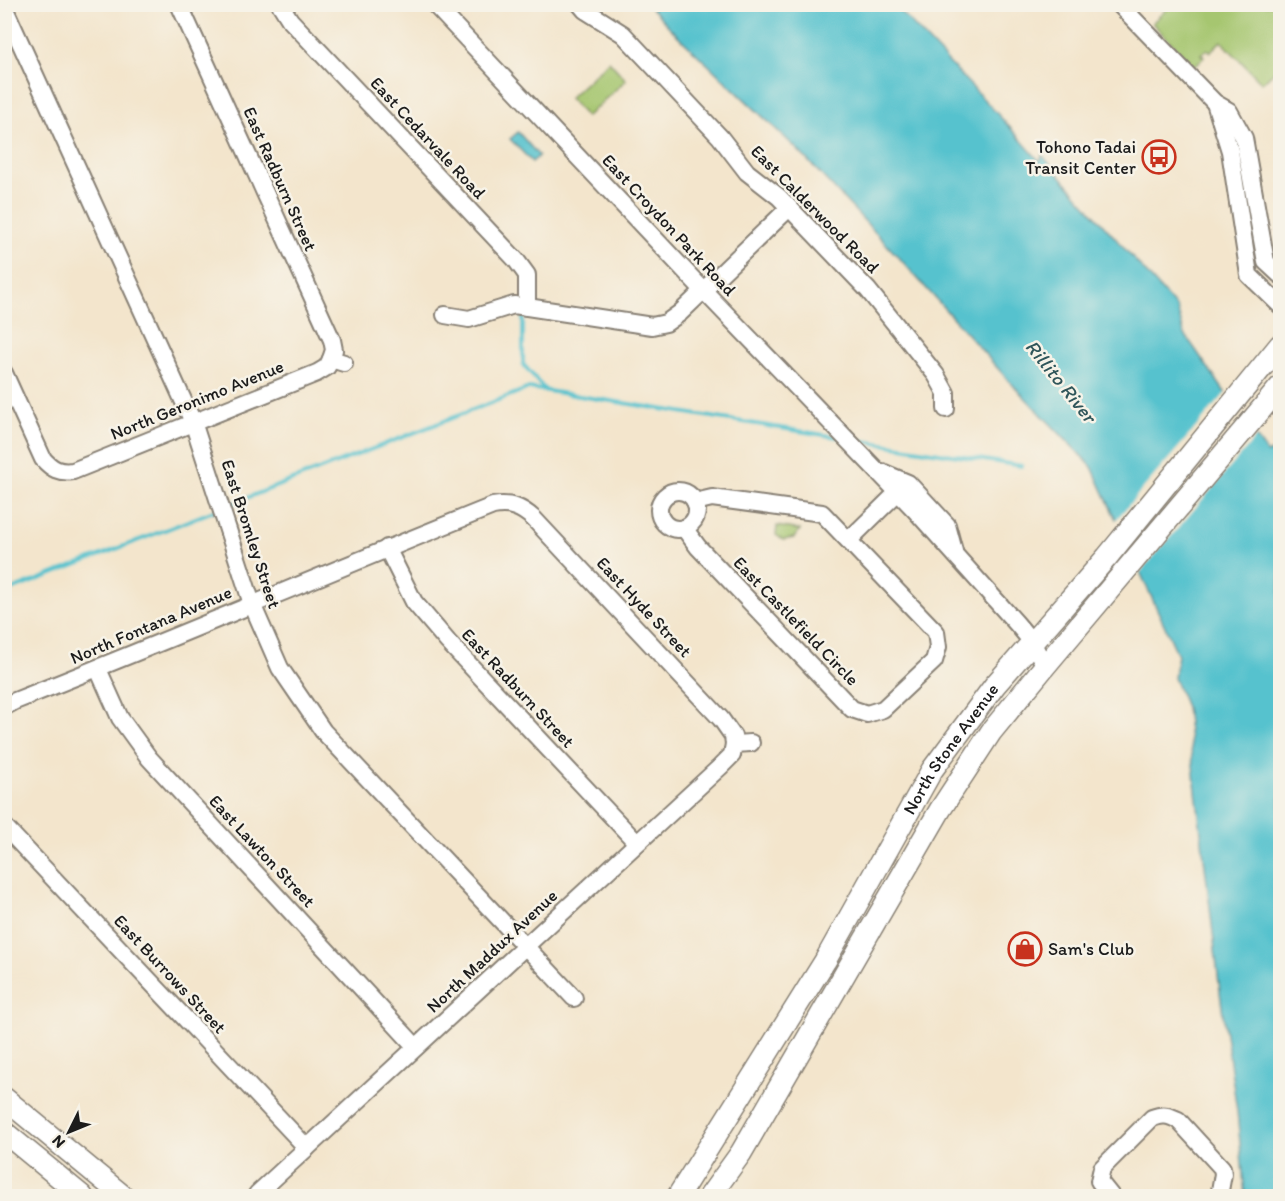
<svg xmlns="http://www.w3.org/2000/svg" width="1285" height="1201" font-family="Itim,sans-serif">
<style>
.green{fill:#a6c66f;stroke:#617146;stroke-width:1.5}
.water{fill:#56c2ce;stroke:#396f75;stroke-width:1.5}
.pier{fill:#f3e5cc}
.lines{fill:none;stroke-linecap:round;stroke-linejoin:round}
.stream{stroke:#56c2ce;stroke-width:4}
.minor-casing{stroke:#888074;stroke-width:20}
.major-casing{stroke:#888074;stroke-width:24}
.minor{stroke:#fff;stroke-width:16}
.major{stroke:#fff;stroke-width:21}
.labels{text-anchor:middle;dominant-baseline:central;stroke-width:5;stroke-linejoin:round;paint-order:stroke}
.street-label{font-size:18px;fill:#1c1c1c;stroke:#f7f3e8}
.poi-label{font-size:18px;fill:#1c1c1c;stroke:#f7f3e8;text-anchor:end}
.water-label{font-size:20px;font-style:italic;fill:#30565a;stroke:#f7f3e8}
</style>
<rect width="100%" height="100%" fill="#f7f3e8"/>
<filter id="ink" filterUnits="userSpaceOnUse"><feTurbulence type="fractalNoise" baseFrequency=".0167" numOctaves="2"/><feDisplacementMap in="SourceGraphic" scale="12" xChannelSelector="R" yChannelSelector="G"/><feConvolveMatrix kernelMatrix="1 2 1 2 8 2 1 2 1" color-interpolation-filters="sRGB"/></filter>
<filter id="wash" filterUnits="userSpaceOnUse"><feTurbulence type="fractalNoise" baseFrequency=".008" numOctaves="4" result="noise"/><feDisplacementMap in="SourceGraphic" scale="24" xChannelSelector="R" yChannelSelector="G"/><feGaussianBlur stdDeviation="1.35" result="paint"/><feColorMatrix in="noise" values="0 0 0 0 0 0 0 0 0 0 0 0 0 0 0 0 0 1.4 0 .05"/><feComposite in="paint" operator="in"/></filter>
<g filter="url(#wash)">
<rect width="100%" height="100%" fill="#f3e5cc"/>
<!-- green -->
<g class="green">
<polygon points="1161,5 1280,5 1280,66 1262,83 1221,41 1210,52 1207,49 1201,54 1204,57 1194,67 1152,23 1166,10"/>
<polygon points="609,61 626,80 586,117 569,98"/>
<polygon points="777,526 800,530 794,538 783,540 776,535"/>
</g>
<!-- water -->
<g class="water">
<path d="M648 5H895C942 58 995 107 1040 162L1042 155 1177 308 1184 333 1267 453 1274 450 1280 459V1196H1245L1237 1111 1221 1000 1186 707 1174 678 1178 655 1092 467 1010 382 902 261 797 149 683 41Z"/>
<polygon points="518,132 539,156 532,162 510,139"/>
</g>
<!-- pier -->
<polygon class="pier" points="1228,390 1258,435 1138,575 1114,522"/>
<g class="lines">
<!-- stream -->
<g class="stream">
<polyline points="523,317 523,364 545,390"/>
<polyline points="857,440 1022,466"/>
<polyline points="226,506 529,388 837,437"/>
<polyline points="4,580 9,591 4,593"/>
<polyline points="4,590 9,591 216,510"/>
</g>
</g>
</g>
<g filter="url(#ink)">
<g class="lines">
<!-- minor casing -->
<g class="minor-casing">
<g id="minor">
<polyline points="179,4 332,340 334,350 331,359 344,363"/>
<polyline points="280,4 290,20 516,260 527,275 527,307"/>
<polyline points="434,4 704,291 914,509 1017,624 1032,642 1045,666"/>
<polyline points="580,4 585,10 623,34 720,137 747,172 779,197 868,290 936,375 946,393 946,409"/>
<polyline points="1119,4 1215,103 1229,111 1244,138 1266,262 1280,275"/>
<polyline points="4,7 193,422 252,604 280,668 323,731 574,998"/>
<polyline points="1215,103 1230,151 1249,275 1280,305"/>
<polyline points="445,315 469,319 514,305 652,326 666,323 680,313 789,208"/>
<path d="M4 373 43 459C52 469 59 473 73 471L317 373 327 367 331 359"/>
<polyline points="882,472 908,483 947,525 954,551"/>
<circle cx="678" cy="510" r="19"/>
<polyline points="684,528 698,547 852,709 867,714 883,709 934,661 938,647 936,632 822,513 712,498 695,502"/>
<polyline points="849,540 904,486"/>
<polyline points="387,548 414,602 448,642 637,843"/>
<polyline points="98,669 120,718 149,758 416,1047"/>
<path d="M4 707 15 701C175 638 333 570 493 506 510 503 521 507 534 519L721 719 733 736 734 744"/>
<polyline points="4,826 307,1148"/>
<polyline points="257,1194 720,767 732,755 734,744 751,743"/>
<path d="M1111 1196 1099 1181 1102 1168 1152 1118C1163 1114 1168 1115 1178 1120L1222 1168 1223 1174 1219 1196"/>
</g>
</g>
<!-- major casing -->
<g class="major-casing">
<g id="major">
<polyline points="4,1098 123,1196"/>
<polyline points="4,1132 82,1196"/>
<path id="s1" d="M678 1196 825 961 932 770 995 685 1107 557 1280 345"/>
<polyline points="710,1196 741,1153 940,810 991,732 1045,666 1280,387"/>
</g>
</g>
<!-- minor -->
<use href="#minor" class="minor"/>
<!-- major -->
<use href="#major" class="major"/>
</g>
</g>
<!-- icons -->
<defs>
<g id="bus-ring" transform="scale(1.725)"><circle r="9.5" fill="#f7f3e8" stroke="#c8321e" stroke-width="1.5"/><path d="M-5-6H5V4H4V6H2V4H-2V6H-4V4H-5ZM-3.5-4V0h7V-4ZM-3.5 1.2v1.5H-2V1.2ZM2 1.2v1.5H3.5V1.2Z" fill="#c8321e"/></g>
<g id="shop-ring" transform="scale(1.725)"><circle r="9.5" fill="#f7f3e8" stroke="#c8321e" stroke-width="1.5"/><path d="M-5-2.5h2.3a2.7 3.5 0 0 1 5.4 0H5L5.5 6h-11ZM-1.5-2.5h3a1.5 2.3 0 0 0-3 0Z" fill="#c8321e"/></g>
</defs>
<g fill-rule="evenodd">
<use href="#bus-ring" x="1159" y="157"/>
<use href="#shop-ring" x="1025" y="949"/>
</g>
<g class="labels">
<!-- street labels -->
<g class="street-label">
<text transform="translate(428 138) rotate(47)">East Cedarvale Road</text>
<text transform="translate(280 179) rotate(66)">East Radburn Street</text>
<text transform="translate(815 209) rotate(45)">East Calderwood Road</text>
<text transform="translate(669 225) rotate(47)">East Croydon Park Road</text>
<text transform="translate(197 400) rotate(-22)">North Geronimo Avenue</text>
<text transform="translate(251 534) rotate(72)">East Bromley Street</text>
<text transform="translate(644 607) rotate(47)">East Hyde Street</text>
<text transform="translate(796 621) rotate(46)">East Castlefield Circle</text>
<text transform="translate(151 625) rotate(-23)">North Fontana Avenue</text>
<text transform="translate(518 688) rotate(47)">East Radburn Street</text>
<text stroke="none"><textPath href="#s1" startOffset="524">North Stone Avenue</textPath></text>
<text transform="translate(262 851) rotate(47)">East Lawton Street</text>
<text transform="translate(492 951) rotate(-43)">North Maddux Avenue</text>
<text transform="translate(170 974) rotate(47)">East Burrows Street</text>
</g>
<!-- poi labels -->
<g class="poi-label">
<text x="1136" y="147">Tohono Tadai<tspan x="1136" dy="21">Transit Center</tspan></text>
<text x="1048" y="949" text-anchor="start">Sam's Club</text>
</g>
<!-- water labels -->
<g class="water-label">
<text transform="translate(1061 381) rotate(51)">Rillito River</text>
</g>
</g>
<!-- margin -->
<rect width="1285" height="1201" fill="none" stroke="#f7f3e8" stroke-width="24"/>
<!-- north arrow -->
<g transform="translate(69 1132) rotate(227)" stroke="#f7f3e8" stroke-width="4.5" paint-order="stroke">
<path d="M0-4.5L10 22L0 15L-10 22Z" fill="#1c1c1c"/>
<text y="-9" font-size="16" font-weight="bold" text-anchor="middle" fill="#1c1c1c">N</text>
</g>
</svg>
